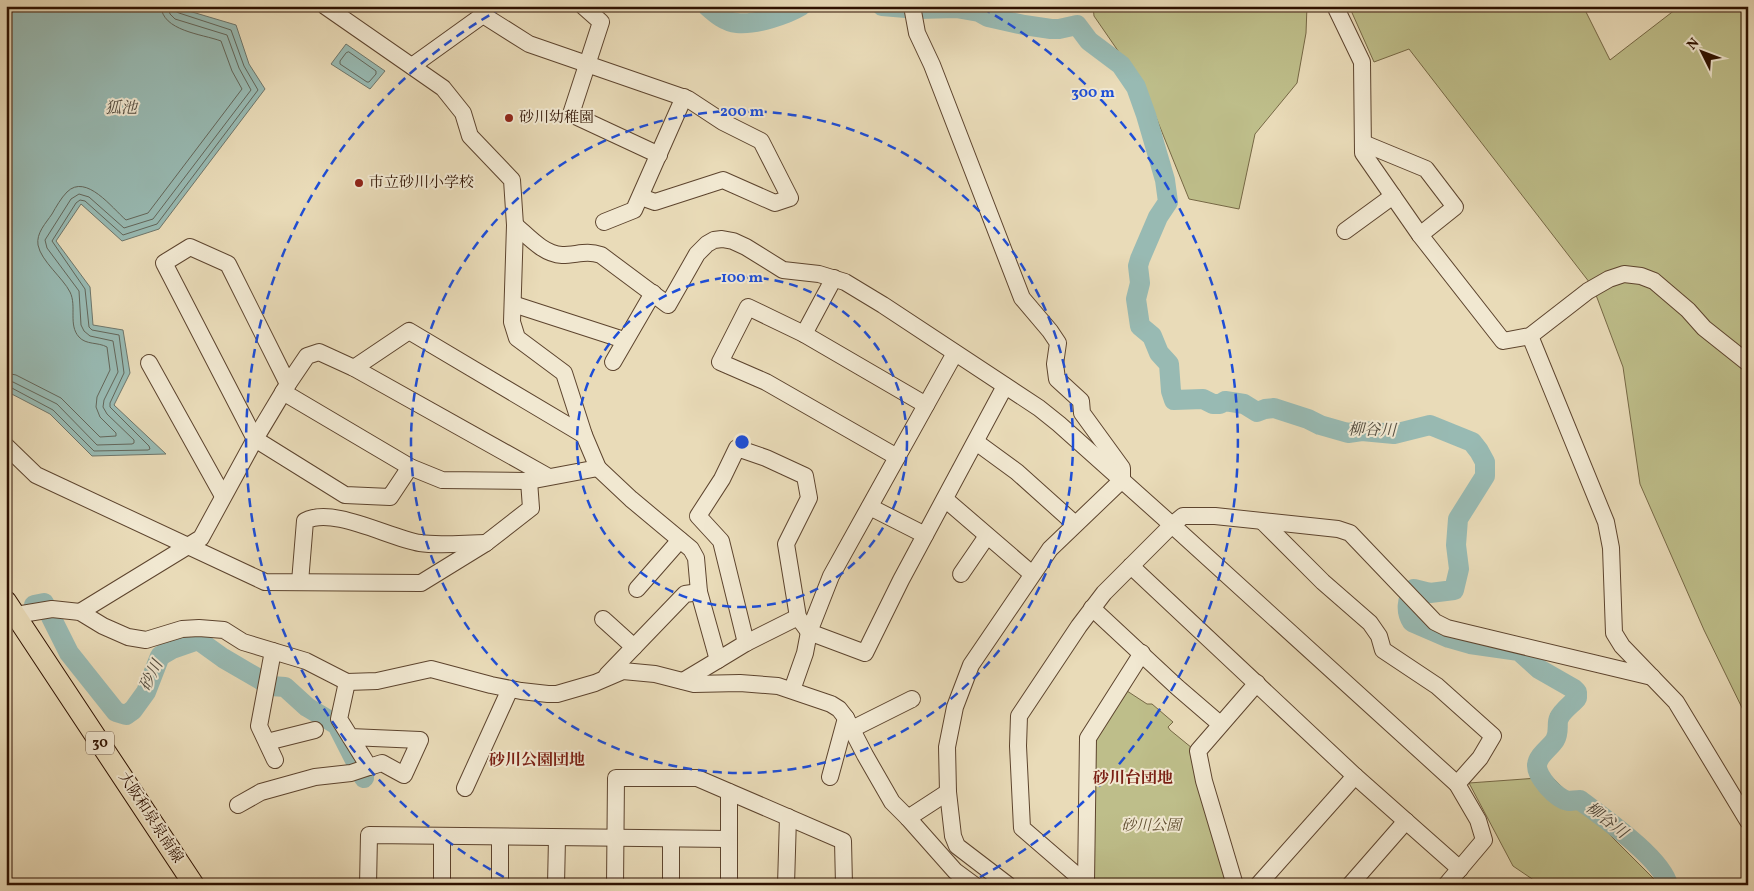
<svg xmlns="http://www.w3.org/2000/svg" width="1754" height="891" font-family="Vollkorn,'Noto Serif JP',serif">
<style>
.green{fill:#bebe8a;stroke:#766845}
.water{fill:#98bab3;stroke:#6e766b}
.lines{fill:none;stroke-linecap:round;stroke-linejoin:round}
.shore{stroke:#63665a;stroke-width:1}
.river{stroke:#98bab3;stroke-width:20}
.minor-casing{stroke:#5d442e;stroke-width:18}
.major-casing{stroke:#2e1100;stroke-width:22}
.minor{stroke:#f1e8d1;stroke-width:16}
.major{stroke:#e9dbb8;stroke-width:20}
.ring{fill:none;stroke:#1d4ed8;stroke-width:2.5;stroke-dasharray:9 6}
.poi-dot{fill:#8f2418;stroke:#f1e8d1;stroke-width:2}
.labels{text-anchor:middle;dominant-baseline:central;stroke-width:4;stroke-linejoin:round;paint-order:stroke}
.shield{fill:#f1e8d1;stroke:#68523f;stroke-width:1}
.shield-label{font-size:14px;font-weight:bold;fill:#2e1100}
.poi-label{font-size:15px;fill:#2e1100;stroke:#f1e8d1;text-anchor:start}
.street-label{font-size:15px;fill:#2e1100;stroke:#f1e8d1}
.park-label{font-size:15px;font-style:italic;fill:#604e30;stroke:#f1e8d1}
.water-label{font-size:16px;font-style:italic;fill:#534c3f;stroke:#f1e8d1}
.neighbourhood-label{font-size:16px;font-weight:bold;fill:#7a1f14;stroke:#f1e8d1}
.centre{fill:#1d4ed8;stroke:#f1e8d1;stroke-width:2.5}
.ring-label{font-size:15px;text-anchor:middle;font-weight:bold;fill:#1d4ed8;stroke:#f1e8d1;stroke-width:4;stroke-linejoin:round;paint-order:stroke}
</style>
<rect width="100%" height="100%" fill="#e9dbb8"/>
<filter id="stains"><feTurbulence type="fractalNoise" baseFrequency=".004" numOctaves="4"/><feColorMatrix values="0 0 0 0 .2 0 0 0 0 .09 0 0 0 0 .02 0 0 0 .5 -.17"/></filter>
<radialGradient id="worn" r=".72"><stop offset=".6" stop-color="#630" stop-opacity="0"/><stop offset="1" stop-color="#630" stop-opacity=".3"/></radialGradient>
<!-- green -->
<g class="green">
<polygon points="1093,6 1307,6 1306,33 1297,83 1255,134 1239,209 1189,199 1145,90 1094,16"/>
<polygon points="1349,6 1583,6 1610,60 1680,6 1748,6 1748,720 1704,630 1640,484 1623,367 1593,287 1409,49 1374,62"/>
<polygon points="1124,689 1147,704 1152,704 1173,722 1168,727 1170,730 1192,748 1229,885 1098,885 1094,878 1093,868 1094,733"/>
<polygon points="1552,777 1657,882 1658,885 1541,885 1513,866 1469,783"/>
</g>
<!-- water -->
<g class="water">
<polygon points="6,6 172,6 236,25 249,64 265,89 159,229 122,241 81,204 56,241 90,287 93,325 123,330 130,373 114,405 166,454 92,456 50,414 6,391"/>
<polygon points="346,44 385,71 370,89 331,64"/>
</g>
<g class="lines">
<!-- shore -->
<g class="shore">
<polygon points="349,52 376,71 376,74 369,82 367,82 340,64 340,61 346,53"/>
<path d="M6 373 16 375 61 398 100 437 116 436V433L100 417 96 407 97 397 110 370 107 347C98 342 86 345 79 337 68 325 77 306 70 292 63 278 41 261 38 245 36 233 46 223 52 214 56 207 61 198 67 192 86 173 112 208 126 220L148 213 242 89 232 71 221 41C202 34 162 31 161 6"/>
<polyline points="6,381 13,382 57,404 97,445 132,444 134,443 134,440 107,414 103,407 104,400 118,372 113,341 90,336 84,331 81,325 79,291 47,248 45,240 71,199 79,194 89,197 124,228 153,219 251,90 239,68 227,35 175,19 170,14 168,6"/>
<polyline points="6,387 10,387 53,410 94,451 148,450 150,449 149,446 110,407 110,403 124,373 119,335 92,330 89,327 85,289 52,241 76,203 80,200 85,201 123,235 157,224 258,90 244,66 231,30 179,13 175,11 175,6"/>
</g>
<!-- river -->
<g class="river">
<path d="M707 6C716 14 725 22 737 23 755 25 786 15 801 6"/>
<path d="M882 6 918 9 956 8 979 12 988 17 1024 25 1051 29H1059L1077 25 1089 41 1121 65 1136 87 1146 115 1165 180 1168 202 1158 217 1140 259 1138 266 1140 283 1136 299 1140 326 1152 336 1159 353 1169 364 1171 391 1174 400 1203 399 1213 404H1220L1225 401 1244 404 1257 412 1265 409 1274 408 1308 419 1320 425 1348 433 1362 431 1394 434 1430 425 1472 442 1479 451 1485 462V476L1458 519 1456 545 1459 569 1454 590 1430 593 1414 589C1407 599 1405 611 1412 622L1449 638 1470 644 1519 651 1539 669 1574 689 1577 692V698C1572 704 1562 711 1559 718 1556 724 1560 731 1555 740 1550 748 1538 755 1537 765 1536 777 1557 799 1568 801 1572 801 1576 800 1580 800 1602 817 1662 858 1668 885"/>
<polyline points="34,605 44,603 69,653 116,712 126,715 133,710 146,692 160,656 172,649 198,640 223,658 271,686 285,687 307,707 337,725 364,778"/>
</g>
<!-- minor casing -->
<g class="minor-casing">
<g id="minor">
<polyline points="325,6 443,88 463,113 470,136 512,180 515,225 512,322 517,338 564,373 584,435 598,468 631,499 691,549 696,558 699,592 718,660 746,643 798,617"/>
<polyline points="583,6 601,22 571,114 659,155"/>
<polyline points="912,6 917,33 932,65 1022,298 1050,331 1058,343 1055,364 1057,379 1081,401 1082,413 1122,468 1122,478"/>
<polyline points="1335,6 1362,62 1363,153 1420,235 1503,341 1530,336 1588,291 1609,279 1624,274 1641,276 1654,281 1688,310 1704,328 1748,363"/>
<polyline points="412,66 483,15 529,44 688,99 723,122 761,141 790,198 775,203 723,180 655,202 641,197"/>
<polyline points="1363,143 1426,169 1455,207 1420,235"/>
<polyline points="604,222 634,210 684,97"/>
<path d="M515 225C528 236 543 254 562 255 577 255 586 250 601 255L668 305 697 254 707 244 714 240 722 239 733 241 746 247 783 270 819 274 845 282 883 305 1039 408 1059 424 1172 525 1457 784 1478 820 1484 840 1446 885"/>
<polyline points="1345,231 1393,196"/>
<polyline points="513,304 624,340"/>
<polyline points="804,334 834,278"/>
<polyline points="1530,336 1606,522 1611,548 1614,633 1622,646 1676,702 1748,821"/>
<polyline points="613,362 653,293"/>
<polyline points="149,363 223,496"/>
<polyline points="354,368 409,331 584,435"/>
<polyline points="288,384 228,264 190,247 164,263 255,439 345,495 390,497 410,467"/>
<polyline points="283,392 410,467 442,480 529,481 598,468"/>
<polyline points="976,442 1017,472 1075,524"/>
<polyline points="6,446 36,475 265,582 421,583 486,543 531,508 529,481"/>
<polyline points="897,457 766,382 720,362 748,307 804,334 926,405"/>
<polyline points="945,499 1032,574"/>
<polyline points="870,507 925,535"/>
<polyline points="1263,522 1323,582 1370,623 1379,636 1383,650 1437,686 1493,736 1480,758 1457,784"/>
<polyline points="1131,566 1355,776 1460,869"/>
<polyline points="961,574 987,536"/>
<path d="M300 582 305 521C333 506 389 538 420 543 438 546 467 543 486 543"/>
<polyline points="637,589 680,540"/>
<polyline points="1092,608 1177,687 1220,724"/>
<polyline points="80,612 201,538 255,439 288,384 307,356 319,352 354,368 547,476"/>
<polyline points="16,615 52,609 80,612 103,626 128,637 146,640 182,629 199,628 224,630 243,642 306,661 347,682 377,681 431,669 491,685 521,691 548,694 557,694 595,683 623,671 655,674 694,684 740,683 778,686 831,704 839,709 846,718 865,755 892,802 908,818 948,792"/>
<polyline points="603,619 634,647"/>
<polyline points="746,643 721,541 698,516 722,479 737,448 766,458 805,476 809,498 786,544 798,617 809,632 865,653 901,580 1005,386"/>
<polyline points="273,651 259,726 275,760"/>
<polyline points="607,675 685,594 699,592"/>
<polyline points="683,681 718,660"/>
<polyline points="347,682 339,719 369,767 382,763 404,775 420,740 350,737"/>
<polyline points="792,690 805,653 809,632 831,576 955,353"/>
<polyline points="852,729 912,699"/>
<polyline points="267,742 315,730"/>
<polyline points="830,777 846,718"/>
<polyline points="465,788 510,689"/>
<polyline points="238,805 261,792 315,777 351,773 369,767"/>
<polyline points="908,818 955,871 974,885"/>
<polyline points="1086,882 1088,738 1142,653"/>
<polyline points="368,885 369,835 729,839"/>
<polyline points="442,885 442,837"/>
<polyline points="500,885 500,837"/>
<polyline points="556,885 557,838"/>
<polyline points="615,885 616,778 697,778 843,841 844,885"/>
<polyline points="671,885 671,839"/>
<polyline points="729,885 729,792"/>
<polyline points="786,885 788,817"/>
<polyline points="1008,885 957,846 953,836 948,792 947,747 955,707 971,665 1050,549 1122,480"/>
<polyline points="1088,885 1022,828 1018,746 1019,716 1079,626 1104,593 1172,525 1183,516 1215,516 1338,529 1350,533 1435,622 1447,628 1652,677"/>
<polyline points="1235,885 1204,781 1198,751 1257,683"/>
<polyline points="1258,885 1355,776"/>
<polyline points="1350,885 1406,821"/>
</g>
</g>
<!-- major casing -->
<g class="major-casing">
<polyline id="major" points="6,601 194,885"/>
</g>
<!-- minor -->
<use href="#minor" class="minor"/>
<!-- major -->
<use href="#major" class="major"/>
</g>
<!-- distance rings -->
<g class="ring">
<circle cx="742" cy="442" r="165"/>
<circle cx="742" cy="442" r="331"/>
<path d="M517 884A496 496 0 0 1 502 8M982 8A496 496 0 0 1 967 884"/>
</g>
<!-- markers -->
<g class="poi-dot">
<circle cx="509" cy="118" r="5"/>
<circle cx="359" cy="183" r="5"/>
</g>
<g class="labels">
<!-- shield labels -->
<rect class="shield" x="86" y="731.5" width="28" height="23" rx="4"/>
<g class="shield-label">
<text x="100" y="743">30</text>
</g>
<!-- poi labels -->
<g class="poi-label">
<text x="519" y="118">砂川幼稚園</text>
<text x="369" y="183">市立砂川小学校</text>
</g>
<!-- street labels -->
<g class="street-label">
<text transform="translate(150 818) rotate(57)">大阪和泉泉南線</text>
</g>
<!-- park labels -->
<g class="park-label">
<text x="1151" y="826">砂川公園</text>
</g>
<!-- water labels -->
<g class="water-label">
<text x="121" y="109">狐池</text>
<text transform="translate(1372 431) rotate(1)">柳谷川</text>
<text transform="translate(152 676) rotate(-63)">砂川</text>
<text transform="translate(1606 821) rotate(38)">柳谷川</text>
</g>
<!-- neighbourhood labels -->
<g class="neighbourhood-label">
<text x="537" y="761">砂川公園団地</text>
<text x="1133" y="779">砂川台団地</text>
</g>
</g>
<circle cx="742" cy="442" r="8" class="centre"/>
<g class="ring-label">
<text x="1093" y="97">300 m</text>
<text x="742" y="116">200 m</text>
<text x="742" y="282">100 m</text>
</g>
<!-- margin -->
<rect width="1754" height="891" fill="none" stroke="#e9dbb8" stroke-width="25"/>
<rect x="8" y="8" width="1739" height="876" fill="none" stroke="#2e1100" stroke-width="2.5"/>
<rect x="12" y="12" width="1729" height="866" fill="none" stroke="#2e1100"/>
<!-- north arrow -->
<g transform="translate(1702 52) rotate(312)" stroke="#f1e8d1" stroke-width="4" paint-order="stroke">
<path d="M0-4L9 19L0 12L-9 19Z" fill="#2e1100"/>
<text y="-8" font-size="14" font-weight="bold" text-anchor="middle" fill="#2e1100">N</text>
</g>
<rect width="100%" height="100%" filter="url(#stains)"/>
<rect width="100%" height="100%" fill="url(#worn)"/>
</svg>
